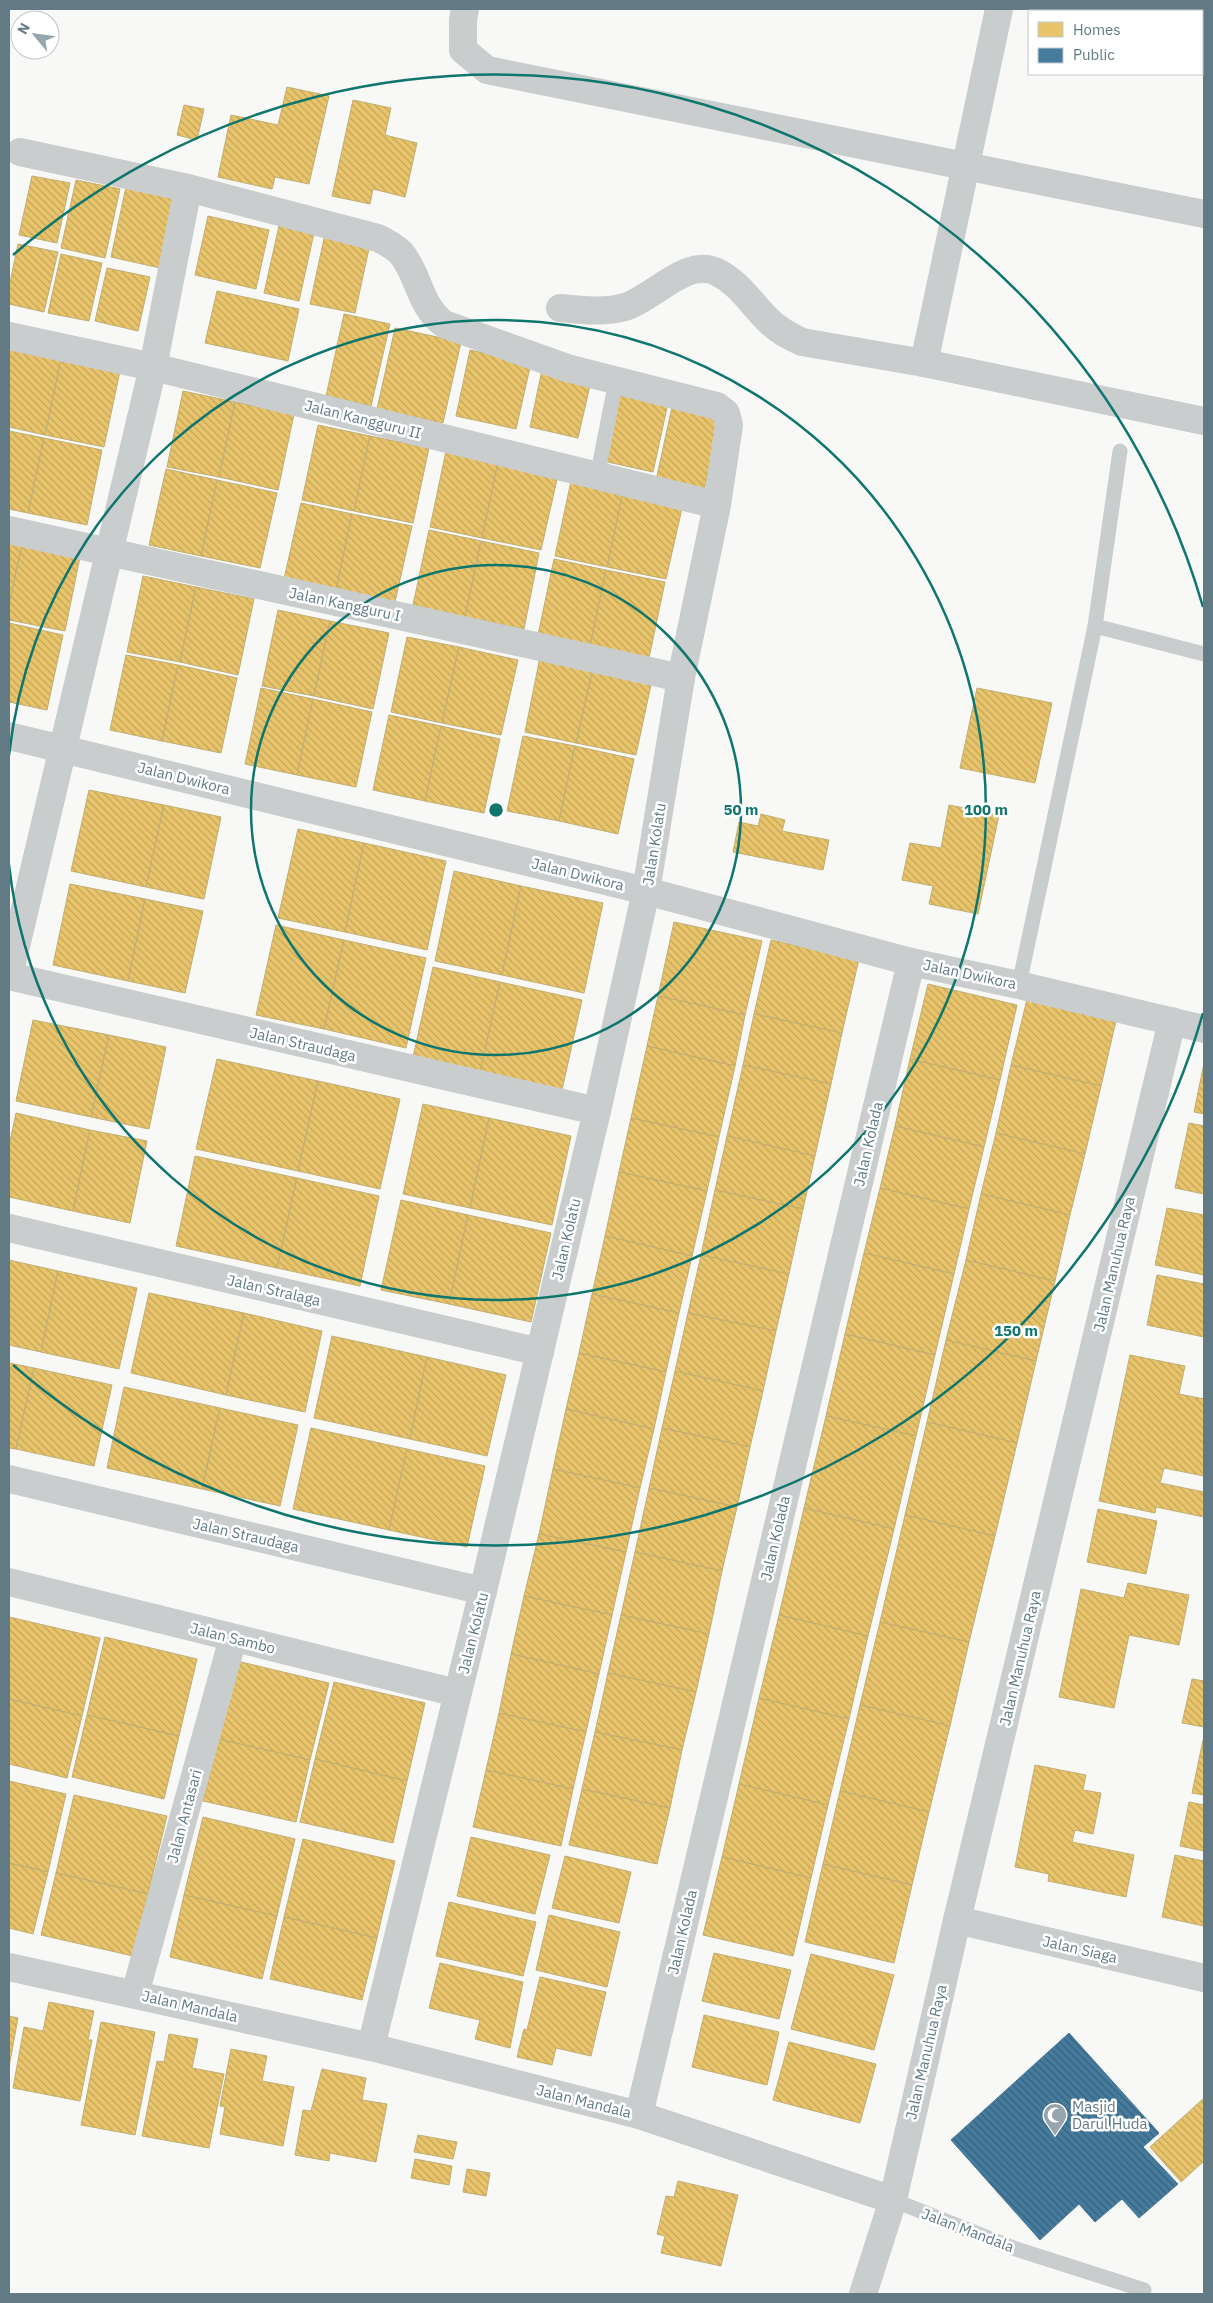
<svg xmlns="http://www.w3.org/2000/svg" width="1213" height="2303" font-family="'IBM Plex Sans',sans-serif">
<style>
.homes{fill:url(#homes-back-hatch);stroke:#c0ae72}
.public{fill:url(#public-back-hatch);stroke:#4d7b96}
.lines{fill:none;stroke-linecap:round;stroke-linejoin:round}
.lane{stroke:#cacdcd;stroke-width:15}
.street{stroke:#cacdcd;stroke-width:28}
.ring{fill:none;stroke:#0f766e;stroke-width:2.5}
.labels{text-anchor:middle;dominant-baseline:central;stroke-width:5;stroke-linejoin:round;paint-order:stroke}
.street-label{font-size:15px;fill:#617a84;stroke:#fff}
.poi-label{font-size:15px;fill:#617a84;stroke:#fff;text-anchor:start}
.centre{fill:#0f766e;stroke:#fff;stroke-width:2.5}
.ring-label{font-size:15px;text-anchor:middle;font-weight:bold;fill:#0f766e;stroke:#fff;stroke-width:5;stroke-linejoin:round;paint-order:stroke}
</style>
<defs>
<pattern id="homes-back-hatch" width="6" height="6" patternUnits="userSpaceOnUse" patternTransform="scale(1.25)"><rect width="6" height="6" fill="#e9c46a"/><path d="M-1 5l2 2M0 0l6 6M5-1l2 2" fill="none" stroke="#c0a45d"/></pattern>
<pattern id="public-back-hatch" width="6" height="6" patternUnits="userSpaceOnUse" patternTransform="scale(1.25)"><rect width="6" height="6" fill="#457b9d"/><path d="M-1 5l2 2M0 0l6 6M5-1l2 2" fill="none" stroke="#39617a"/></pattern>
</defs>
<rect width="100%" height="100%" fill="#f8f8f7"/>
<!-- homes -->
<g class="homes">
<polygon points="287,87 329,96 309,184 275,177 272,189 218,177 231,115 278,125"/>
<polygon points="353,100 391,108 385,135 417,143 405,197 373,189 370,204 332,196"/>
<polygon points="184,105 204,109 197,140 177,135"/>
<polygon points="32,176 70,183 57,243 19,235"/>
<polygon points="76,180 120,189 105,258 61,248"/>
<polygon points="127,182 176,193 160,268 111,257"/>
<polygon points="208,216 269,230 256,289 195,275"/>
<polygon points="279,226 314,233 299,301 264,293"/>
<polygon points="325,234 370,244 355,313 310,304"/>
<polygon points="18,244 58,252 44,312 9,304 9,287"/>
<polygon points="61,254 102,263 89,321 48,313"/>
<polygon points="107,268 150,277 138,331 95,321"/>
<polygon points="217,291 299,309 288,361 205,343"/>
<polygon points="344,314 390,324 371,406 326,396"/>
<polygon points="395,328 461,342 443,423 377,409"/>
<polygon points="9,348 61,359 45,435 9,427"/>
<polygon points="470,350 531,363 516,429 456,416"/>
<polygon points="61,359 120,371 104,447 45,435"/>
<polygon points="542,370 591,381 578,438 530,427"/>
<polygon points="183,391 235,402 219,477 167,467"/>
<polygon points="619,392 668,403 653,472 603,461"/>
<polygon points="235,402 294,414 278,490 219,477"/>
<polygon points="672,407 720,418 703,495 655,485"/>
<polygon points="318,425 370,436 354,511 302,500"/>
<polygon points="9,431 44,438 28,513 9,509"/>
<polygon points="370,436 429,448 413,523 354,511"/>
<polygon points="44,438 102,450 87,525 28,513"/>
<polygon points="446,451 498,462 482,538 430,527"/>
<polygon points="498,462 558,475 541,550 482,538"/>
<polygon points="166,469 217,480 201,556 149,545"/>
<polygon points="217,480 277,493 260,568 201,556"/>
<polygon points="571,481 623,492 607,567 555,556"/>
<polygon points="623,492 683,504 666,579 607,567"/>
<polygon points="301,503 352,514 336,590 284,579"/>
<polygon points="352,514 412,526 395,602 336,590"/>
<polygon points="429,530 481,541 465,617 413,605"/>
<polygon points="481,541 539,553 524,629 465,617"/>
<polygon points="9,542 22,545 9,605"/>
<polygon points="22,545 80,557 65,631 9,620 9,605"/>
<polygon points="554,559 606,570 590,646 538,635"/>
<polygon points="606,570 665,582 649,658 590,646"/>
<polygon points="143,576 196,587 180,662 127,652"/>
<polygon points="196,587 254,599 238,675 180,662"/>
<polygon points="278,610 330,621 314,696 262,686"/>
<polygon points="330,621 389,633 373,709 314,696"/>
<polygon points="9,623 63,635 47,710 9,702"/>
<polygon points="407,637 459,647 442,723 391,712"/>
<polygon points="459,647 518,660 501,735 442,723"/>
<polygon points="126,655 178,665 162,741 110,730"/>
<polygon points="540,657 593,668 576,743 525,732"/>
<polygon points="178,665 237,678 221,753 162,741"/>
<polygon points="593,668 652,680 636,755 576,743"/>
<polygon points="261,688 313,699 297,775 245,764"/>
<polygon points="977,688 1052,703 1035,783 960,768"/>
<polygon points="313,699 372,712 356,787 297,775"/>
<polygon points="389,715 441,726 425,801 373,790"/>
<polygon points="441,726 500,739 484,813 425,801"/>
<polygon points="523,736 575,746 559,821 507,811"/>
<polygon points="575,746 634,759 618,834 559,821"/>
<polygon points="89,790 164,805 146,887 71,871"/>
<polygon points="164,805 221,817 204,899 146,887"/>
<polygon points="949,805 999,815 978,914 929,904 933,886 902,880 910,843 941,848"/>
<polygon points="761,814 785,820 782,831 829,840 823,870 733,852 739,822 758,826"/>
<polygon points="298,829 364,843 345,932 278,918"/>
<polygon points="364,843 446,861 427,950 345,932"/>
<polygon points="454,871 521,886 502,975 435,961"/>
<polygon points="70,884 145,899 128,981 53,965"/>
<polygon points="521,886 603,903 584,993 502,975"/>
<polygon points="145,899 203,911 185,993 128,981"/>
<polygon points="674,922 762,941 745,1015 658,996"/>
<polygon points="276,925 344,940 324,1029 256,1015"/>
<polygon points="344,940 426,958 406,1048 324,1029"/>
<polygon points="771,940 859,959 842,1033 754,1014"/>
<polygon points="433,967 500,982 480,1072 413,1057"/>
<polygon points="500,982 582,1000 562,1090 480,1072"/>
<polygon points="928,984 1017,1005 1000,1080 910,1059"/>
<polygon points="1029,991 1118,1012 1101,1086 1011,1065"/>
<polygon points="658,996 745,1015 735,1066 647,1046"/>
<polygon points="754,1014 842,1033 831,1084 743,1065"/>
<polygon points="33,1020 109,1035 91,1117 16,1101"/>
<polygon points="109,1035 166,1047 149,1129 91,1117"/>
<polygon points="647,1046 735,1066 719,1137 631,1118"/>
<polygon points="217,1059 318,1081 298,1171 196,1149"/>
<polygon points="910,1059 1000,1080 984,1147 895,1126"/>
<polygon points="1204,1063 1204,1114 1194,1112"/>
<polygon points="743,1065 831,1084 815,1156 727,1136"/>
<polygon points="1011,1065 1101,1086 1085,1154 996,1133"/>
<polygon points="318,1081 400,1099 380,1189 298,1171"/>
<polygon points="423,1104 489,1118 470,1208 403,1194"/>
<polygon points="16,1113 90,1130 73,1211 9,1197 9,1146"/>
<polygon points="489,1118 571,1136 552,1225 470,1208"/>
<polygon points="631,1118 719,1137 707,1191 619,1172"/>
<polygon points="1189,1123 1204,1126 1204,1194 1175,1188"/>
<polygon points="895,1126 984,1147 969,1209 880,1188"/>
<polygon points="90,1130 147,1141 130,1223 73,1211"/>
<polygon points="996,1133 1085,1154 1070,1215 981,1194"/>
<polygon points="727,1136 815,1156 803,1209 715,1190"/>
<polygon points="195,1156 297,1178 277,1268 176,1246"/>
<polygon points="619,1172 707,1191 692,1256 605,1236"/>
<polygon points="297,1178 379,1196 360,1286 277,1268"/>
<polygon points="880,1188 969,1209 954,1274 864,1253"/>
<polygon points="715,1190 803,1209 789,1274 701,1255"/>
<polygon points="981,1194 1070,1215 1055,1281 966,1260"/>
<polygon points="401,1200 468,1215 449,1304 381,1290"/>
<polygon points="1167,1208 1204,1215 1204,1275 1155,1265"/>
<polygon points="468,1215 551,1233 531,1322 449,1304"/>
<polygon points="605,1236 692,1256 679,1313 592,1294"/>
<polygon points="864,1253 954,1274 935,1355 845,1334"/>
<polygon points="701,1255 789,1274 776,1331 688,1313"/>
<polygon points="9,1260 58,1271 41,1352 9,1345"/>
<polygon points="966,1260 1055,1281 1036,1361 946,1340"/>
<polygon points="58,1271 137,1288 119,1369 41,1352"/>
<polygon points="1157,1275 1204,1284 1204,1337 1147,1325"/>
<polygon points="149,1293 244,1313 226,1395 131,1373"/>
<polygon points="592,1294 679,1313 666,1372 579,1353"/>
<polygon points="244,1313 322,1331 305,1412 226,1395"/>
<polygon points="688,1313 776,1331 763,1391 675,1371"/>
<polygon points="845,1334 935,1355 916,1436 826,1416"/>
<polygon points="332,1336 427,1357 410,1439 314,1418"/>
<polygon points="946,1340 1036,1361 1017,1443 927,1422"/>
<polygon points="579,1353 666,1372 654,1429 566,1409"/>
<polygon points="1130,1355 1185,1366 1179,1394 1204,1399 1204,1476 1164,1468 1160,1483 1204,1492 1204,1517 1156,1507 1155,1513 1099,1501"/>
<polygon points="427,1357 506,1375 487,1456 410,1439"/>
<polygon points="9,1363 34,1368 16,1449 9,1448"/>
<polygon points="34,1368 112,1385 94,1466 16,1449"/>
<polygon points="675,1371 763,1391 750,1447 662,1428"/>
<polygon points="124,1387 220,1408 202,1489 107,1468"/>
<polygon points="220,1408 298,1425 280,1506 202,1489"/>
<polygon points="566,1409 654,1429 640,1488 553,1469"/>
<polygon points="826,1416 916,1436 894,1529 804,1508"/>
<polygon points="927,1422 1017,1443 995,1536 905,1515"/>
<polygon points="311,1428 407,1449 389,1530 293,1509"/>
<polygon points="662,1428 750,1447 737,1507 649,1488"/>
<polygon points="407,1449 485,1466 467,1547 389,1530"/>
<polygon points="553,1469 640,1488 626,1552 539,1534"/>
<polygon points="649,1488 737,1507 722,1571 635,1552"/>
<polygon points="804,1508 894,1529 868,1636 779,1615"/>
<polygon points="1098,1509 1157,1521 1146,1574 1087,1562"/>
<polygon points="905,1515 995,1536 969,1642 880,1622"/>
<polygon points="539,1534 626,1552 612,1615 524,1596"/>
<polygon points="635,1552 722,1571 709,1634 621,1615"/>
<polygon points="1128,1583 1189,1595 1179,1645 1129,1635 1114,1708 1059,1697 1081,1589 1124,1598"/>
<polygon points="524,1596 612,1615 599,1674 511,1654"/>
<polygon points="621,1615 709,1634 696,1692 608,1673"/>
<polygon points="779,1615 868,1636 849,1719 759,1698"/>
<polygon points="9,1617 100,1638 82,1716 9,1699"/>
<polygon points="880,1622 969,1642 950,1726 860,1705"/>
<polygon points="105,1637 197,1659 179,1736 87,1715"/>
<polygon points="511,1654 599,1674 586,1732 499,1713"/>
<polygon points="237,1661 329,1683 310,1760 218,1739"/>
<polygon points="608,1673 696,1692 682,1750 595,1732"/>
<polygon points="1192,1679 1204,1681 1204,1727 1182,1723"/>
<polygon points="334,1682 425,1703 407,1781 315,1759"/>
<polygon points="759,1698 849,1719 828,1805 739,1784"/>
<polygon points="9,1699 82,1716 67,1778 9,1764"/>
<polygon points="860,1705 950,1726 929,1812 840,1791"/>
<polygon points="499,1713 586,1732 573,1789 486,1770"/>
<polygon points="87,1715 179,1736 164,1799 72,1777"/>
<polygon points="595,1732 682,1750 670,1808 582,1789"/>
<polygon points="218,1739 310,1760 296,1822 203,1801"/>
<polygon points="1203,1740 1204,1741 1204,1795 1192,1793"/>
<polygon points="315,1759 407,1781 393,1843 300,1822"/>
<polygon points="1035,1765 1086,1775 1083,1790 1101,1793 1093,1834 1075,1830 1072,1842 1134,1855 1126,1897 1048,1881 1049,1874 1015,1867"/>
<polygon points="486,1770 573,1789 561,1846 473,1827"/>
<polygon points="9,1781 66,1794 48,1872 9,1863"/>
<polygon points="739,1784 828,1805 811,1878 722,1857"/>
<polygon points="582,1789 670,1808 657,1864 569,1845"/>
<polygon points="840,1791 929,1812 912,1885 823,1864"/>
<polygon points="74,1795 167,1816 148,1894 56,1873"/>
<polygon points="1189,1802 1204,1805 1204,1851 1180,1846"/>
<polygon points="203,1817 295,1839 277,1916 184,1895"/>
<polygon points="471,1837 550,1855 535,1914 457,1896"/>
<polygon points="303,1839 395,1861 377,1938 284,1917"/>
<polygon points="1175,1855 1204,1861 1204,1926 1162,1917"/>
<polygon points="565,1856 631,1872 619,1923 552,1908"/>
<polygon points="722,1857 811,1878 793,1956 703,1935"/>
<polygon points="9,1863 48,1872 33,1934 9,1928"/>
<polygon points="823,1864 912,1885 894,1963 805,1942"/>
<polygon points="56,1873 148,1894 133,1956 41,1935"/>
<polygon points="184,1895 277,1916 262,1979 170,1957"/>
<polygon points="449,1902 536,1922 523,1976 436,1956"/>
<polygon points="549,1915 620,1932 607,1987 536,1970"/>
<polygon points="284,1917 377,1938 362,2000 270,1979"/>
<polygon points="714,1953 791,1970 779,2019 702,2001"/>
<polygon points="811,1954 894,1975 874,2050 791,2029"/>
<polygon points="440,1963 523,1982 510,2048 475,2039 480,2020 429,2008"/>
<polygon points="540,1977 606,1992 591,2056 556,2048 552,2065 517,2057 524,2029 527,2030"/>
<polygon points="49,2002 94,2011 88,2040 92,2040 80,2101 13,2088 24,2027 43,2031"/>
<polygon points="704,2015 779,2032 767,2085 692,2067"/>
<polygon points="9,2016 18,2018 9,2067"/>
<polygon points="101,2022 155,2032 135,2135 81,2125"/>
<polygon points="169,2034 198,2039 192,2068 224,2074 209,2148 142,2136 157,2061 164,2062"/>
<polygon points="789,2042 876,2064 860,2123 773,2100"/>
<polygon points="231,2049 267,2056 262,2081 294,2087 283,2146 220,2134 225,2107 220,2106"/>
<polygon points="322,2069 366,2078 362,2100 387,2104 376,2162 330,2153 329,2161 295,2155 303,2110 311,2111"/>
<polygon points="1204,2098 1204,2161 1181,2182 1150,2147"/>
<polygon points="418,2135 457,2142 453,2159 414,2152"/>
<polygon points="415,2159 452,2166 449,2185 411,2178"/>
<polygon points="467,2169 490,2173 486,2196 463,2192"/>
<polygon points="678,2181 738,2195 721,2266 661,2253 665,2236 657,2234 666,2196 674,2197"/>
</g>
<!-- public -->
<polygon class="public" points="1069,2033 1159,2133 1143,2147 1178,2184 1139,2218 1122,2199 1095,2222 1079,2204 1040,2240 951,2140"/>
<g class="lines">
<!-- lane -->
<g class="lane">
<polyline points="597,477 616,381"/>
<polyline points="1095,626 1204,654"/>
<polyline points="1019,985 1095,626 1120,451"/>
<polyline points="893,2200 1016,2249 1144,2290"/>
</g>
<!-- street -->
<g class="street">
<polyline points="465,9 463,20 463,50 487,70 1204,214"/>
<polyline points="1165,9 1177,11"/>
<polyline points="1202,16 1204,17"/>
<path d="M20 152 188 188 378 238C386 242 394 246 401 253 420 276 418 304 444 324L567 368 717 406 726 413 729 425 717 505 681 678 646 891 597 1111 483 1591 371 2047"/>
<path d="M560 308C581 310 604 313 625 307 654 298 687 257 717 272 739 283 751 303 767 319 777 330 789 336 802 342L924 363 1204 421"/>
<polyline points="9,336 153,367 717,505"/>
<polyline points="924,363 999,9"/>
<polyline points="9,530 681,678"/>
<polyline points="9,736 646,891 911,962 1019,985 1204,1029"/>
<polyline points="9,976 153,367 188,188"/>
<polyline points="9,976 597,1111"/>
<polyline points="9,1228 540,1352"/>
<polyline points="9,1479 483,1591"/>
<polyline points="9,1582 457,1693"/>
<polyline points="957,1920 1204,1978"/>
<polyline points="9,1967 371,2047 639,2115 893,2200"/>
<polyline points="135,1994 233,1638"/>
<polyline points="639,2115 911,962"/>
<polyline points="863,2294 893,2200 957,1920 1172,1021"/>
</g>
</g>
<!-- distance rings -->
<g class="ring">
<circle cx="496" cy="810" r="245"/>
<path d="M9 755A490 490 0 1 1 9 865"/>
<path d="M1203 1013A736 736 0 0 1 13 1365M13 255A736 736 0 0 1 1203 607"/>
</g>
<!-- icons -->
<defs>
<g id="mosque-pin" transform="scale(1.25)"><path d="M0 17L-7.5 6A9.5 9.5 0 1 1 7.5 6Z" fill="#96a6ac" stroke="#fff"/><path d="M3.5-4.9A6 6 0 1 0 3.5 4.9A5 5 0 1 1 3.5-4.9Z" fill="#fff"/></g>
</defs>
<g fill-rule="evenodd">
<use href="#mosque-pin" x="1055" y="2115"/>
</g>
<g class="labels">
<!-- street labels -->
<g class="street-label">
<text transform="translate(363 419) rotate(14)">Jalan Kangguru II</text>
<text transform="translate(345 604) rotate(12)">Jalan Kangguru I</text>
<text transform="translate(184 778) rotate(14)">Jalan Dwikora</text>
<text transform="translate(654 844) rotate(-81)">Jalan Kolatu</text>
<text transform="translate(578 874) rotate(14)">Jalan Dwikora</text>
<text transform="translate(970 974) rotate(12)">Jalan Dwikora</text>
<text transform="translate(303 1044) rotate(13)">Jalan Straudaga</text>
<text transform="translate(868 1144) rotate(-77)">Jalan Kolada</text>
<text transform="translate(566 1239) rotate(-77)">Jalan Kolatu</text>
<text transform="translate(1114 1264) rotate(-77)">Jalan Manuhua Raya</text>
<text transform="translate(274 1290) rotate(13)">Jalan Stralaga</text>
<text transform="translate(246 1535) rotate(13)">Jalan Straudaga</text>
<text transform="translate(775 1538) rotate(-77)">Jalan Kolada</text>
<text transform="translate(473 1633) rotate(-76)">Jalan Kolatu</text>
<text transform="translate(233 1638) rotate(14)">Jalan Sambo</text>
<text transform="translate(1020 1658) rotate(-77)">Jalan Manuhua Raya</text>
<text transform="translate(184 1816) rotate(-75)">Jalan Antasari</text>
<text transform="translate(682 1932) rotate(-77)">Jalan Kolada</text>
<text transform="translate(1080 1949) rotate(13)">Jalan Siaga</text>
<text transform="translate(190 2006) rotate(13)">Jalan Mandala</text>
<text transform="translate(926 2052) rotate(-77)">Jalan Manuhua Raya</text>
<text transform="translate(584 2101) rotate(14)">Jalan Mandala</text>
<text transform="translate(968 2230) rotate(21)">Jalan Mandala</text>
</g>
<!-- poi labels -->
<g class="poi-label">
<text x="1072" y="2106">Masjid<tspan x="1072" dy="17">Darul Huda</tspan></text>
</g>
</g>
<circle cx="496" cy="810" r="8" class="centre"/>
<g class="ring-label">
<text x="741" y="815">50 m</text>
<text x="986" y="815">100 m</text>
<text x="1016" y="1336">150 m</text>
</g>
<!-- border -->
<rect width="1213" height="2303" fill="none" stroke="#617a84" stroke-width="20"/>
<!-- legend -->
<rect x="1028" y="10" width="175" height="65" fill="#ffffff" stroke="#c0cace"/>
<rect x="1038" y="22" width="25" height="15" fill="#e9c46a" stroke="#c0cace"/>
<text x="1073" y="35" font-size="15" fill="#617a84">Homes</text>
<rect x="1038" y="48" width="25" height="15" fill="#457b9d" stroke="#c0cace"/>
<text x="1073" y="60" font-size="15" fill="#617a84">Public</text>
<!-- north arrow -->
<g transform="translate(35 35) rotate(299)"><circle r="24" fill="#ffffff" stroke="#c0cace"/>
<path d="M0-4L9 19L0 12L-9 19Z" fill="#96a6ac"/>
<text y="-8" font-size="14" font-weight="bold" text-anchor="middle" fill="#617a84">N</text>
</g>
</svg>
